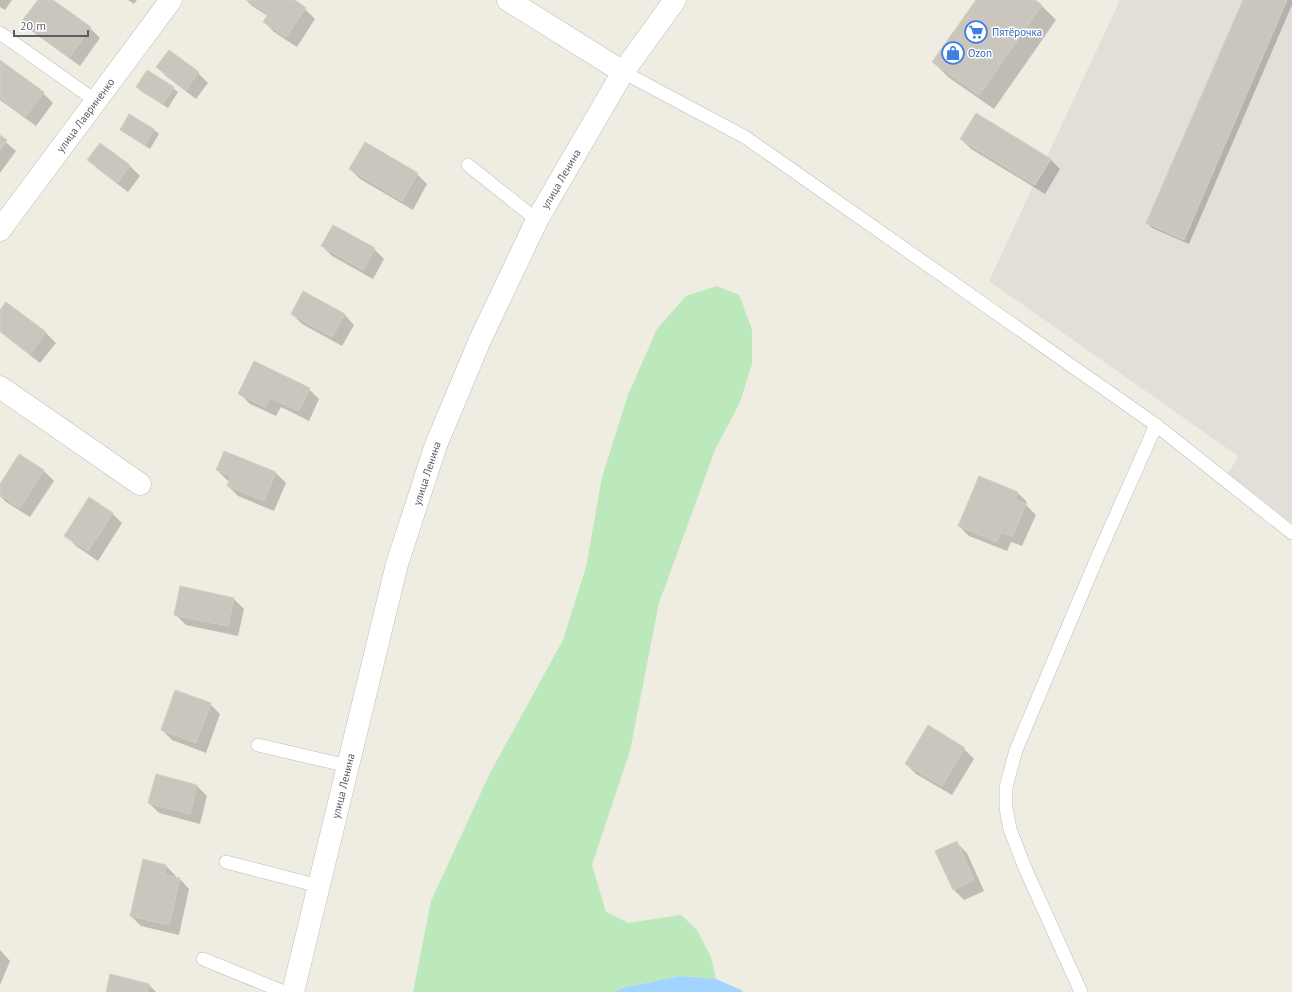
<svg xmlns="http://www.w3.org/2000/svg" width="1292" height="992" font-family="'PT Sans',sans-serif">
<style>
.industrial{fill:#e2dfd9}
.green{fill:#bbe9bc}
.water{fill:#a1d4ff}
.shadow{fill:#0003}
.building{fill:#cac6be;stroke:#d4cebf}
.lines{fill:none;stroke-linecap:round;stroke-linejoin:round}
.service-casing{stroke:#babcc2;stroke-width:14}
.minor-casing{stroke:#babcc2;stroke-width:23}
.secondary-casing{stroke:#babec5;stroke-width:23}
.service{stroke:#fff;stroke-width:13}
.minor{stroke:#fff;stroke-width:22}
.secondary{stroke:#fff;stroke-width:22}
.labels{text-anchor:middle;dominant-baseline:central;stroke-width:3;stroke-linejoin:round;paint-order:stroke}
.shop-label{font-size:11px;fill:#366cbe;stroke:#fff;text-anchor:start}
.street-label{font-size:11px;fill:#5a5e64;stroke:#fff}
</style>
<rect width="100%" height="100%" fill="#efece1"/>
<!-- industrial -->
<polygon class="industrial" points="1120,0 1292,0 1292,523 1228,474 1238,456 989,281"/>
<!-- green -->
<polygon class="green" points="717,286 739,295 752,329 752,364 740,402 715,450 659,603 630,751 592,865 606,912 628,923 681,915 697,930 711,957 716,979 680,976 622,988 614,992 413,992 431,901 490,773 563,640 586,567 602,477 628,395 657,329 686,296"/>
<!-- water -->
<polygon class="water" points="680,976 716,979 741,990 743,992 614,992 622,988"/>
<!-- shadow -->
<g class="shadow">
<polygon points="0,0 12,0 5,10 0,7"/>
<polygon points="39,0 52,0 90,28 100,38 80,66 33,32 23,22"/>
<polygon points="128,0 137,0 134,4"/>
<polygon points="246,0 293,0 305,9 315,19 297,47 274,32 264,22 268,16 252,6"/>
<polygon points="977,0 1034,0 1041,5 1056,20 994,109 948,77 933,62"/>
<polygon points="1244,0 1292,0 1292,5 1189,244 1152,228 1147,223"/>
<polygon points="0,61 43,93 53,103 36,126 0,100"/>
<polygon points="157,67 198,73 208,83 196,99 167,77"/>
<polygon points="137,87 173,88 178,92 168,108 142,92"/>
<polygon points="130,115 154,130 159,134 150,149 126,134 121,130"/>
<polygon points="0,137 16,151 0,173"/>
<polygon points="961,139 1050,159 1060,169 1045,194 971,149"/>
<polygon points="100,144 130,166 140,176 128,192 99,170 89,160"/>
<polygon points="350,169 417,174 427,184 413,210 360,179"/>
<polygon points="322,246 374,249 384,259 373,279 332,256"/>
<polygon points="0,312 46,333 56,343 40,363 0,332"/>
<polygon points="292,314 344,314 354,325 342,346 302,324"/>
<polygon points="309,389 319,399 309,421 281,407 276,416 250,404 240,394"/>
<polygon points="217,470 276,473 286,483 274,511 238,496 228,486 230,481 227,480"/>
<polygon points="44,471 54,481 30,517 6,502 0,496 0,486"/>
<polygon points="1017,492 1027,502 1026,505 1036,515 1022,546 1011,542 1007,551 969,536 959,526"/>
<polygon points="112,513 122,523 98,561 76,546 66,536"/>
<polygon points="181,587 234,599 244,609 238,636 186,625 176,615"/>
<polygon points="210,704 220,714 206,753 172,740 162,730"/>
<polygon points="964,749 974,759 952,795 916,774 906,764"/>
<polygon points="157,776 197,786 207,796 200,824 159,813 149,803"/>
<polygon points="957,843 967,853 984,891 964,900 954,890"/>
<polygon points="166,866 176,876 175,878 179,878 189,889 179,935 141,926 131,916"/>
<polygon points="0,950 10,961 0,985"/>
<polygon points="149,985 156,992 107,992"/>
</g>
<!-- building -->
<g class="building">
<polygon points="38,0 53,0 91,27 70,57 21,22"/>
<polygon points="247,0 295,0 306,8 286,37 263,22 268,14"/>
<polygon points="976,0 1035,0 1042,5 979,95 932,62"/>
<polygon points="1243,0 1287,0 1184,240 1146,223"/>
<polygon points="169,50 199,72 186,90 156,67"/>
<polygon points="0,60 44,92 25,117 0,98"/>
<polygon points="147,70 174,87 163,104 136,87"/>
<polygon points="976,113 1051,159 1035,185 960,139"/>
<polygon points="129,114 154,129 145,145 120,130"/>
<polygon points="0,135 7,140 0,150"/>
<polygon points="365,142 418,173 402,201 349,169"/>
<polygon points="100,143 130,165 117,183 87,160"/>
<polygon points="333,225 375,248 363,270 321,246"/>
<polygon points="303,291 345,314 332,337 291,314"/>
<polygon points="6,302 46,332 30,354 0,331 0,310"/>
<polygon points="254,361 310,388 299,411 270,398 265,407 238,394"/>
<polygon points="224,451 276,472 264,501 227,486 231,476 216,470"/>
<polygon points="19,454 44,470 20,508 0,495 0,484"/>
<polygon points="979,476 1018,492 1015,499 1026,504 1012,537 1001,532 997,542 958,526"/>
<polygon points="89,497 113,513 88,551 64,536"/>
<polygon points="180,586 234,598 228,626 174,615"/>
<polygon points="175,690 211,703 196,743 161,730"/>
<polygon points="928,725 965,748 942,786 905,764"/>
<polygon points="156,774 197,785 190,814 148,803"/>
<polygon points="957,841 974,880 953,890 935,851"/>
<polygon points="143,859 166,865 164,874 180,878 169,925 130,916"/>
<polygon points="110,974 149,984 147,992 106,992"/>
</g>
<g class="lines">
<!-- service casing -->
<g class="service-casing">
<g id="service">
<polyline points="0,33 96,101"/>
<polyline points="623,72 745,137 1156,425 1292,533"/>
<polyline points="468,165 537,220"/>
<polyline points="258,745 348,766"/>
<polyline points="226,862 319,886"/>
<polyline points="203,959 284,992"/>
<polyline points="1081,992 1025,868 1010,829 1006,808 1006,787 1016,750 1100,551 1156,425"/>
</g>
</g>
<!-- minor casing -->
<g class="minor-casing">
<g id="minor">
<polyline points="508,0 623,72"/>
<path id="s1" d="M0 230 171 0"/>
<polyline points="0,387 140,484"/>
</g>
</g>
<!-- secondary casing -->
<g class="secondary-casing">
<g id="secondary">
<path id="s2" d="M293 992 397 564 436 445 480 340 537 220 623 72 675 0"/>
</g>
</g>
<!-- service -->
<use href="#service" class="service"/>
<!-- minor -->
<use href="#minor" class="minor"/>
<!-- secondary -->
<use href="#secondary" class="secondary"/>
</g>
<!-- icons -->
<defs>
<g id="supermarket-ring" transform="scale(1.15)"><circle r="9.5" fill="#fff" stroke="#3f7fe0" stroke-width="1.5"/><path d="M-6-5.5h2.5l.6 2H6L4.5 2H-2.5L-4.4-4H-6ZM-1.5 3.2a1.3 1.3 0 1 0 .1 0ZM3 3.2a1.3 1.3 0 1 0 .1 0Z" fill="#3f7fe0"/></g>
<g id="shop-ring" transform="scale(1.15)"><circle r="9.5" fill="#fff" stroke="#3f7fe0" stroke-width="1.5"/><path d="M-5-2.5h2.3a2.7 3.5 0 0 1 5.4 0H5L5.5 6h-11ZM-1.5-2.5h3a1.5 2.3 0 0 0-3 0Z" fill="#3f7fe0"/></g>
</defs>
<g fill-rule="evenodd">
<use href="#supermarket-ring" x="976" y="32"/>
<use href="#shop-ring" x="953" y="53"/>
</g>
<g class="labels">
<!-- shop labels -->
<g class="shop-label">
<text x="992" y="32">Пятёрочка</text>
<text x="968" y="53">Ozon</text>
</g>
<!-- street labels -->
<g class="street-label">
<text stroke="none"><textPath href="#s1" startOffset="143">улица Лавриненко</textPath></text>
<text stroke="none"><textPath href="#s2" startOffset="860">улица Ленина</textPath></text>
<text stroke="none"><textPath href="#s2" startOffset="536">улица Ленина</textPath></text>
<text stroke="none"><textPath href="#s2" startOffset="212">улица Ленина</textPath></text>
</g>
</g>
<!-- scale -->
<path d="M14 30v6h74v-6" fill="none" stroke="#5a5e64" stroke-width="2"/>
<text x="20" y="30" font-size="12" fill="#5a5e64" stroke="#ffffff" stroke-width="3" paint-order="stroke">20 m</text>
</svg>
